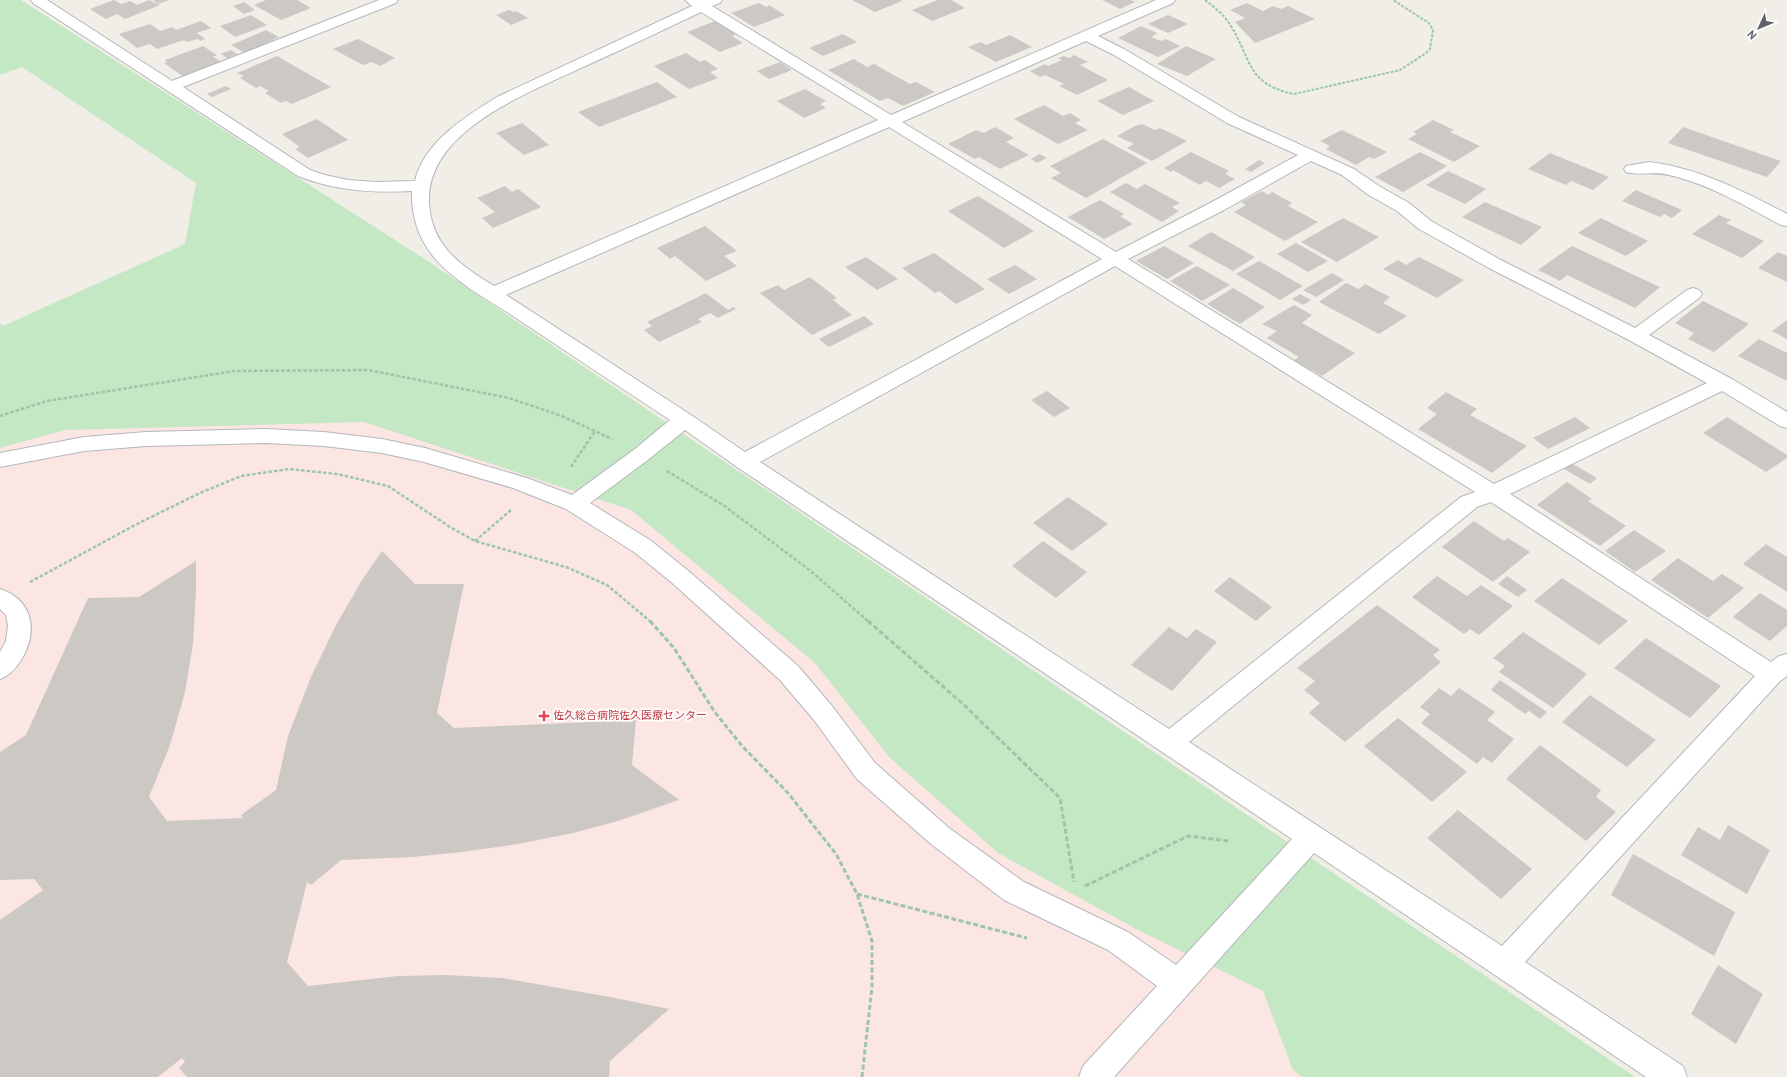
<svg xmlns="http://www.w3.org/2000/svg" width="1787" height="1077" font-family="Overpass,'Noto Sans JP',sans-serif">
<style>
.medical{fill:#fce6e4}
.green{fill:#c4e7c4}
.building{fill:#ccc9c4}
.lines{fill:none;stroke-linecap:round;stroke-linejoin:round}
.minor-casing{stroke:#b4b7bb;stroke-width:2}
.path-far2{stroke:#9bc6a7;stroke-width:2;stroke-dasharray:3 1.5;stroke-linecap:butt}
.path-far1{stroke:#9bc6a7;stroke-width:2.5;stroke-dasharray:3.5 2;stroke-linecap:butt}
.path{stroke:#9bc6a7;stroke-width:3;stroke-dasharray:5 2.5;stroke-linecap:butt}
.minor{fill:#fff;fill-rule:evenodd}
.health-dot{fill:#e0444e;stroke:#fff;stroke-width:1.5}
.labels{text-anchor:middle;dominant-baseline:central;stroke-width:3.5;stroke-linejoin:round;paint-order:stroke}
.health-label{font-size:11px;fill:#be3a42;stroke:#fff;text-anchor:start}
</style>
<rect width="100%" height="100%" fill="#f0eee7"/>
<!-- medical -->
<polygon class="medical" points="316,202 1631,1077 0,1077 0,355"/>
<!-- green -->
<polygon class="green" points="0,0 21,0 423,258 1635,1077 1302,1077 1293,1070 1263,991 1138,930 998,853 890,758 815,663 631,510 364,422 65,430 0,448 0,323 3,326 185,244 196,183 22,67 0,75"/>
<!-- building -->
<g class="building">
<polygon points="114,0 121,4 130,1 137,5 149,0 160,5 125,19 117,14 106,19 90,9"/>
<polygon points="153,0 169,0 158,4"/>
<polygon points="266,0 297,0 311,8 281,20 254,5"/>
<polygon points="852,0 900,0 902,1 875,12"/>
<polygon points="938,0 951,0 965,8 932,21 912,10"/>
<polygon points="1102,0 1131,0 1135,2 1120,9"/>
<polygon points="244,2 255,10 244,14 233,6"/>
<polygon points="759,3 766,7 769,5 785,15 754,27 731,13"/>
<polygon points="1247,3 1263,11 1273,6 1281,9 1288,6 1315,19 1255,43 1235,22 1245,18 1230,10"/>
<polygon points="509,10 513,12 516,11 528,18 511,25 496,15"/>
<polygon points="251,15 267,25 235,37 220,26"/>
<polygon points="1168,15 1188,24 1168,33 1148,24"/>
<polygon points="201,21 211,28 197,33 205,39 200,41 198,39 187,42 184,40 157,49 150,44 137,48 119,34 150,24 160,31 172,27 176,30"/>
<polygon points="715,21 736,34 732,36 743,43 720,52 687,32"/>
<polygon points="1141,26 1157,33 1151,37 1161,41 1166,39 1180,46 1158,57 1118,38"/>
<polygon points="266,30 279,37 245,53 231,45"/>
<polygon points="843,34 857,42 823,56 809,48"/>
<polygon points="1010,35 1032,47 996,62 968,47 981,42 986,45"/>
<polygon points="358,39 395,58 380,66 372,62 363,65 333,49"/>
<polygon points="203,46 217,55 213,57 222,62 184,77 164,63 167,62 165,60"/>
<polygon points="1186,46 1216,59 1187,76 1157,64"/>
<polygon points="231,50 237,54 227,58 221,54"/>
<polygon points="686,53 700,62 705,60 718,69 710,72 718,78 689,89 654,66"/>
<polygon points="1074,55 1088,62 1080,65 1108,80 1077,95 1059,86 1064,84 1045,75 1040,77 1030,71 1045,64 1048,66 1062,60 1058,58 1064,56 1069,58"/>
<polygon points="277,56 331,87 292,104 286,101 281,103 265,93 269,91 260,86 256,88 240,78 244,76 237,73"/>
<polygon points="854,59 867,67 874,64 910,84 916,82 935,92 903,106 888,98 880,101 828,70"/>
<polygon points="780,62 792,70 769,79 757,71"/>
<polygon points="657,82 677,97 599,127 578,112"/>
<polygon points="226,86 231,89 212,97 207,94"/>
<polygon points="1129,87 1154,101 1123,115 1097,101"/>
<polygon points="805,89 826,101 820,104 826,108 804,118 777,101"/>
<polygon points="1044,105 1063,116 1070,113 1081,120 1075,123 1088,130 1058,144 1014,119"/>
<polygon points="317,119 348,140 308,158 295,149 300,147 282,134"/>
<polygon points="1433,120 1454,130 1450,132 1480,146 1454,162 1408,139 1417,134 1413,132"/>
<polygon points="522,123 549,145 524,155 496,133"/>
<polygon points="1142,124 1155,130 1160,128 1187,141 1152,161 1127,148 1134,144 1117,136 1135,126"/>
<polygon points="995,127 1014,138 1006,142 1029,155 1000,169 979,157 975,159 948,144 976,130 984,133"/>
<polygon points="1683,127 1781,161 1767,177 1668,143"/>
<polygon points="1342,130 1387,152 1374,159 1369,157 1356,165 1326,149 1330,146 1320,141"/>
<polygon points="1103,139 1147,163 1086,198 1051,178 1061,173 1050,166"/>
<polygon points="1191,152 1229,171 1225,174 1235,179 1219,188 1206,181 1200,185 1173,170 1171,172 1164,168"/>
<polygon points="1420,152 1447,166 1403,192 1375,177"/>
<polygon points="1550,153 1609,177 1593,190 1571,181 1566,185 1528,169"/>
<polygon points="1040,154 1047,158 1037,163 1031,159"/>
<polygon points="1259,160 1265,163 1251,172 1245,169"/>
<polygon points="1448,171 1486,189 1465,204 1426,185"/>
<polygon points="1126,183 1137,189 1145,184 1180,203 1172,207 1179,211 1162,222 1110,192"/>
<polygon points="505,186 512,192 518,189 541,207 493,228 482,218 495,212 477,198"/>
<polygon points="1636,190 1682,210 1672,218 1664,214 1660,217 1622,201"/>
<polygon points="1262,191 1268,195 1272,192 1292,203 1288,206 1318,222 1285,241 1234,212 1246,205 1241,202"/>
<polygon points="978,196 1034,231 1004,248 948,211"/>
<polygon points="1100,200 1124,214 1120,216 1133,224 1104,239 1068,217"/>
<polygon points="1485,202 1542,227 1521,245 1462,217"/>
<polygon points="1719,215 1731,220 1726,223 1764,241 1742,258 1692,234"/>
<polygon points="1343,218 1379,237 1337,262 1301,242"/>
<polygon points="1601,218 1648,241 1626,256 1578,233"/>
<polygon points="705,226 737,251 724,256 737,266 706,281 675,256 670,259 657,248"/>
<polygon points="1211,232 1255,257 1233,271 1188,246"/>
<polygon points="1296,243 1328,261 1308,272 1277,254"/>
<polygon points="1164,246 1194,263 1167,279 1136,261"/>
<polygon points="1572,246 1660,287 1635,308 1567,275 1560,281 1538,270"/>
<polygon points="1778,252 1787,256 1787,282 1758,268"/>
<polygon points="934,253 985,289 956,304 939,291 935,293 902,268"/>
<polygon points="866,257 898,279 877,290 845,267"/>
<polygon points="1419,257 1464,280 1437,298 1383,269 1398,260 1406,265"/>
<polygon points="1259,261 1303,286 1280,300 1236,274"/>
<polygon points="1015,265 1037,279 1009,294 987,279"/>
<polygon points="1197,266 1230,285 1202,301 1170,281"/>
<polygon points="1332,273 1344,280 1316,297 1303,290"/>
<polygon points="810,277 837,298 833,300 852,315 812,335 760,293 778,285 784,290"/>
<polygon points="1346,283 1359,289 1365,284 1390,297 1383,303 1407,316 1379,334 1319,302"/>
<polygon points="1233,288 1265,307 1240,324 1207,304"/>
<polygon points="706,293 728,310 733,307 736,309 718,318 710,313 698,319 702,322 659,342 644,330 652,326 647,322"/>
<polygon points="1300,294 1311,300 1303,305 1292,299"/>
<polygon points="1703,301 1749,324 1714,352 1688,339 1694,333 1675,323"/>
<polygon points="1294,305 1312,315 1302,323 1355,353 1322,376 1294,360 1299,357 1267,338 1277,331 1262,324"/>
<polygon points="864,316 874,324 829,347 819,339"/>
<polygon points="1787,320 1787,339 1772,331"/>
<polygon points="1759,339 1787,353 1787,381 1738,356"/>
<polygon points="1047,391 1070,408 1054,417 1031,400"/>
<polygon points="1446,392 1477,409 1470,415 1527,446 1492,473 1418,429 1437,414 1427,408"/>
<polygon points="1575,417 1590,428 1548,449 1533,438"/>
<polygon points="1727,417 1787,455 1787,458 1766,472 1703,433"/>
<polygon points="1571,463 1597,478 1590,484 1564,469"/>
<polygon points="1567,482 1592,499 1588,501 1626,526 1600,546 1537,505"/>
<polygon points="1068,497 1108,524 1072,551 1033,523"/>
<polygon points="1474,521 1504,541 1508,538 1530,552 1493,582 1442,547"/>
<polygon points="1634,530 1666,551 1635,572 1605,551"/>
<polygon points="1043,541 1087,572 1056,598 1012,566"/>
<polygon points="1766,544 1787,557 1787,592 1743,564"/>
<polygon points="382,551 415,584 464,584 437,713 454,728 636,720 632,765 679,800 618,821 573,833 518,844 462,852 413,857 341,860 311,885 307,882 287,962 308,986 398,976 447,975 502,978 610,997 669,1009 610,1061 609,1077 187,1077 179,1068 185,1062 182,1058 158,1077 0,1077 0,920 43,890 34,879 0,880 0,752 26,735 88,598 139,597 196,561 196,591 193,644 185,692 170,745 149,797 167,821 243,818 241,815 276,790 288,736 311,677 335,627 362,580"/>
<polygon points="1678,558 1713,581 1722,574 1744,588 1708,618 1651,580"/>
<polygon points="1437,576 1467,596 1481,585 1513,606 1479,635 1470,629 1464,634 1412,597"/>
<polygon points="1507,576 1527,590 1518,597 1498,584"/>
<polygon points="1230,577 1272,607 1256,621 1214,591"/>
<polygon points="1562,578 1628,621 1599,645 1534,601"/>
<polygon points="1760,593 1787,610 1787,626 1770,641 1733,617"/>
<polygon points="1377,605 1440,650 1433,655 1441,662 1345,742 1309,713 1320,703 1304,690 1315,681 1297,668"/>
<polygon points="1169,627 1187,638 1196,629 1217,642 1172,691 1131,665"/>
<polygon points="1523,632 1587,674 1553,708 1499,672 1505,666 1493,658"/>
<polygon points="1646,638 1721,686 1690,718 1614,668"/>
<polygon points="1500,680 1547,712 1540,719 1529,711 1525,714 1491,690"/>
<polygon points="1439,688 1451,696 1459,688 1495,712 1487,720 1514,739 1492,763 1483,757 1477,764 1421,723 1430,714 1420,707"/>
<polygon points="1590,695 1656,740 1627,767 1562,722"/>
<polygon points="1398,718 1467,772 1432,802 1364,746"/>
<polygon points="1540,745 1601,790 1596,797 1616,812 1586,841 1506,779"/>
<polygon points="1458,810 1532,869 1501,899 1427,838"/>
<polygon points="1728,825 1770,850 1747,894 1681,855 1698,827 1720,840"/>
<polygon points="1633,854 1735,912 1714,956 1611,895"/>
<polygon points="1718,965 1763,994 1736,1044 1691,1014"/>
</g>
<g class="lines">
<!-- minor casing -->
<g class="minor-casing">
<g id="minor">
<path d="M31 0H47L172 81 379 0H398L396 3 183 87 310 170 325 175 348 180 376 182 415 181C424 142 465 117 497 97L692 6 685 0H722L720 3 712 6 891 115 1156 0H1175L1173 3 1098 36 1124 49 1239 117 1354 169 1379 186 1409 203 1431 221 1501 260 1635 328 1687 290 1693 288 1699 290 1702 294 1699 298 1649 335 1730 378 1787 412V428L1780 426 1722 391 1510 494 1771 662 1779 656 1787 654V676L1780 681 1525 962 1683 1066 1687 1077H1646L1314 853 1114 1077H1079L1083 1066 1157 986 1108 950 1004 900 931 844 857 779 814 720 780 680 670 581 634 552 566 509 513 488 424 462 382 453 324 446 266 443 146 446 84 451 0 467V453L84 437 146 432 266 429 324 432 382 439 425 448 527 478 572 495 635 449 670 420C618 386 566 351 513 316 487 299 453 281 433 256 418 237 411 215 412 191 372 193 336 191 298 176L33 3ZM701 12 878 120 494 286C460 265 431 246 429 202 426 131 528 93 581 68 621 50 661 31 701 12ZM1086 41 1114 55 1227 123 1298 155 1212 202 1116 252 902 122ZM889 127 1102 259 745 452 691 415 506 295ZM1311 161 1342 175 1367 194 1397 211 1419 229 1489 268 1629 340 1707 383 1494 484 1128 259 1224 210ZM1115 266 1475 492 1461 497 1169 729 760 462ZM685 430 737 467 1292 839 1176 965 1128 932 1024 882 949 828 875 763 832 706 798 666 686 569 650 540 590 503 649 459ZM1491 502 1755 676 1502 946 1189 742 1477 507Z"/>
<path d="M1649 162C1699 168 1743 191 1787 214V226L1781 225C1745 206 1709 184 1669 175 1654 171 1639 176 1626 172L1624 169 1626 166Z"/>
<path d="M0 589C31 599 38 628 24 655 18 666 11 675 0 679V652L6 641 8 626 6 615 0 609Z"/>
</g>
</g>
<!-- path-far2 -->
<path class="path-far2" d="M1205 0C1214 7 1223 14 1229 23 1252 58 1245 84 1294 94L1400 70 1426 53 1430 49 1433 30 1429 23 1393 0"/>
<!-- path-far1 -->
<g class="path-far1">
<polyline points="0,416 47,401 234,371 368,370 509,398 562,416 612,439"/>
<polyline points="571,467 595,431"/>
<polyline points="667,471 723,505 812,572 869,622"/>
<polyline points="475,541 511,510"/>
<polyline points="30,582 137,524 200,493 241,476 289,469 337,474 388,486 450,527 475,541 566,567 607,585 651,622"/>
</g>
<!-- path -->
<g class="path">
<polyline points="650,621 674,648 714,711 742,746 788,793 836,854 857,894 872,941 872,987 862,1077"/>
<polyline points="868,621 963,704 1060,798 1074,882"/>
<polyline points="1085,886 1188,836 1229,841"/>
<polyline points="857,894 1027,938"/>
</g>
<!-- minor -->
<use href="#minor" class="minor"/>
</g>
<!-- markers -->
<path class="health-dot" d="M542 710h4v4h4v4h-4v4h-4v-4h-4v-4h4z"/>
<g class="labels">
<!-- health labels -->
<g class="health-label">
<text x="553" y="716">佐久総合病院佐久医療センター</text>
</g>
</g>
<!-- north arrow -->
<g transform="translate(1759 28) rotate(226)" stroke="#ffffff" stroke-width="3" paint-order="stroke">
<path d="M0-3L7 15L0 10L-7 15Z" fill="#5e6267"/>
<text y="-6" font-size="11" font-weight="bold" text-anchor="middle" fill="#5e6267">N</text>
</g>
</svg>
